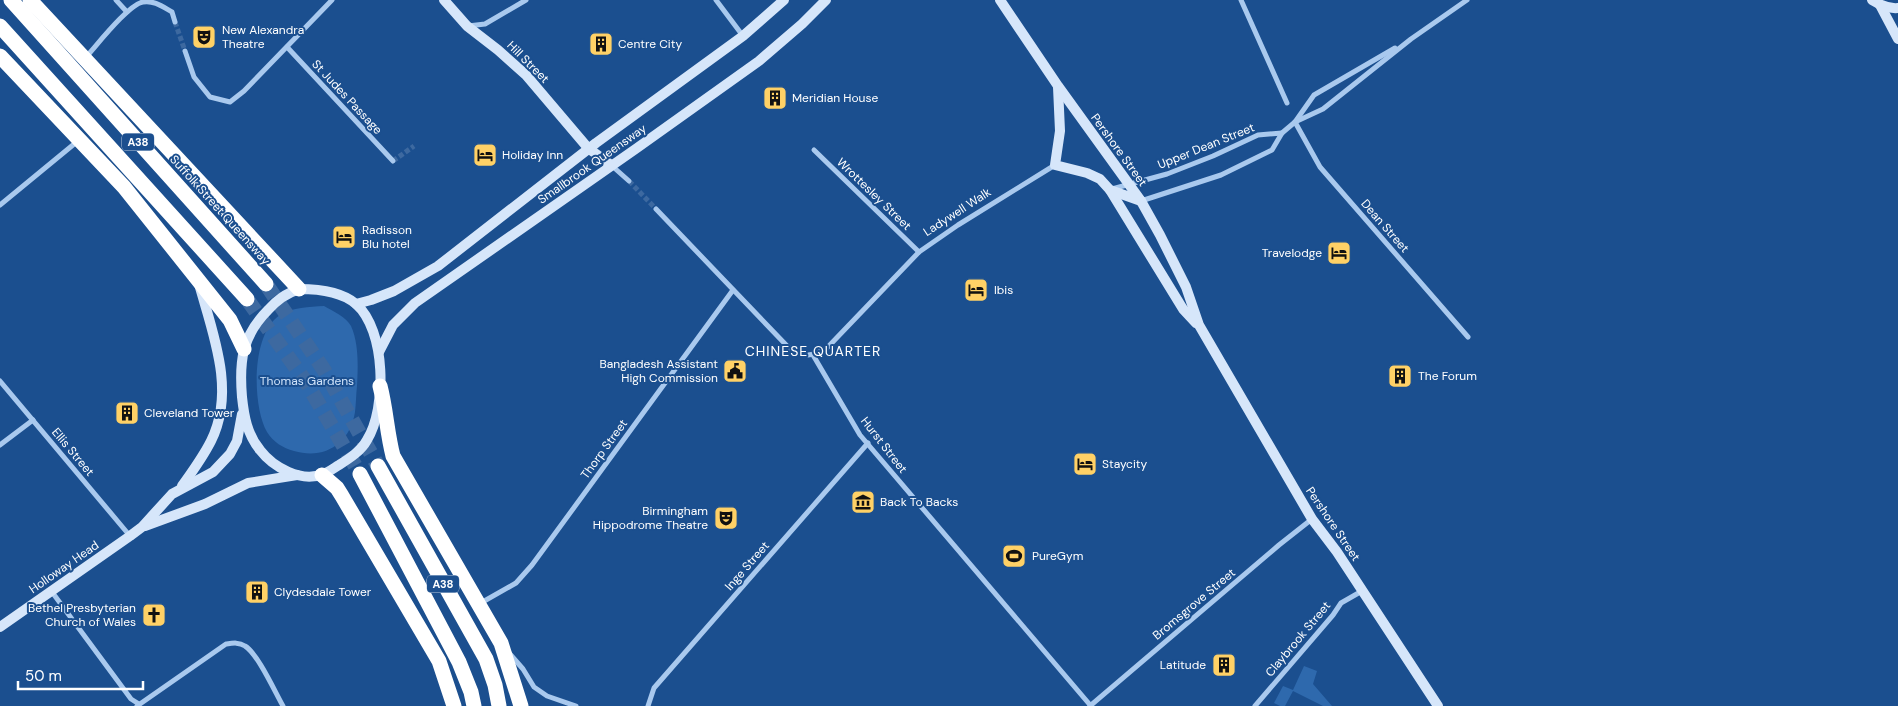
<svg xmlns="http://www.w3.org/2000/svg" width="1898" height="706" font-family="'DM Sans',sans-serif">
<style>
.green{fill:#2e69ad}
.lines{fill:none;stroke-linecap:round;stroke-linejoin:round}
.street-tunnel{stroke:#3d69a0;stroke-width:5;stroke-dasharray:5 2.5;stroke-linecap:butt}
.highway-tunnel{stroke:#3d69a0;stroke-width:15;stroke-dasharray:15 8;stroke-linecap:butt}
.street{stroke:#a9c9ee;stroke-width:5}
.secondary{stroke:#d6e6fa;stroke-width:10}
.highway{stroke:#fff;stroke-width:15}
.labels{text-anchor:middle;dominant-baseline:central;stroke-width:4;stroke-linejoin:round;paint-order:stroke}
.shield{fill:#1b4f8f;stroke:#bbcadd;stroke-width:1}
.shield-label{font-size:11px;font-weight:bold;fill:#fff}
.poi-label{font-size:12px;fill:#fff;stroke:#1b4f8f;text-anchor:start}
.street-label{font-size:12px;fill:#fff;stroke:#1b4f8f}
.park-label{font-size:12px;fill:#cfe3fa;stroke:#1b4f8f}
.neighbourhood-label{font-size:14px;letter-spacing:1px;fill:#fff;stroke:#1b4f8f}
</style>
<rect width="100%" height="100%" fill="#1b4f8f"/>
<!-- green -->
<g class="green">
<path d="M324 306C333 311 346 317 351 326 359 344 358 367 357 386 356 395 356 404 355 412 350 444 324 460 294 451 283 448 273 442 267 432 252 406 251 333 280 315 293 307 309 307 324 306Z"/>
<polygon points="1304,666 1317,671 1313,684 1332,706 1323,706 1293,691 1285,706 1280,706 1274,703 1283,686 1293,690"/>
</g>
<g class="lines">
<!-- street-tunnel -->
<g class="street-tunnel">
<polyline points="175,22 185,51"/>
<polyline points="393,161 414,146"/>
<polyline points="629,181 656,209"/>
</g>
<!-- highway-tunnel -->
<g class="highway-tunnel">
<polyline points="266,284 324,370 378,466"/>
<polyline points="247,299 306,382 360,474"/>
</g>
<!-- street -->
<g class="street">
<polyline points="116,0 127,12"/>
<polyline points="716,0 743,36"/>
<polyline points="1241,0 1287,103"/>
<polyline points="468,26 485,24 526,0"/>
<polyline points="287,47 393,161"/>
<polyline points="185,51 194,77 210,97 230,102 244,91 332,0"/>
<path d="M86 57C97 45 129 4 143 2 154 0 163 7 172 12L175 22"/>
<polyline points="1295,122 1320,167 1468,337"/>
<polyline points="1295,122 1314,95 1395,48"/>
<polyline points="814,150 919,252"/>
<polyline points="611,165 629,181"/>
<polyline points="1112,189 1167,174 1213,156 1258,135 1282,133"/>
<polyline points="1141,201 1221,175 1272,150 1282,133 1295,122 1323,109 1411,39 1467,0"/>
<polyline points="0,205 79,140"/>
<path d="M656 209 789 348C805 357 810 357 826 349L919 252 958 225 1055 165"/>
<polyline points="813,355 860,435 1091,706"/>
<polyline points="0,381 130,536"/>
<polyline points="0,445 33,420"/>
<polyline points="52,592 131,699 139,704"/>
<polyline points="479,604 516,583 532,565 733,290"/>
<polyline points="509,653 523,669 534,687 547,696 576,706"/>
<path d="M137 706 226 644C233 643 239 642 245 646 258 654 275 692 283 706"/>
<polyline points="648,706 654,688 868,443"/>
<polyline points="1090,706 1279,545 1312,519"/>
<polyline points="1255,706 1333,615 1341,603 1362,591"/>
</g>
<!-- secondary -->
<g class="secondary">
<polyline points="444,0 467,26 498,50 526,75 588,148 611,165"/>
<polyline points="1000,0 1058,86 1141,201 1160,235 1186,287 1199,325 1312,519 1337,552 1438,706"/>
<path d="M1872 0C1880 5 1888 9 1898 8"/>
<polyline points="1880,5 1898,39"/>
<polyline points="1058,87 1060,131 1055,165 1087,173 1100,179 1110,190 1141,201"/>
<polyline points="1110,190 1183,309 1196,323"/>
<path d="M299 289C317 289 341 291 356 304 386 330 387 408 367 440 361 451 350 458 339 465 334 468 329 472 323 474 301 483 273 467 260 450 247 434 244 416 242 397 239 361 242 336 268 310 277 300 285 294 299 289Z"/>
<polyline points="356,304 371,300 394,291 438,266 596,143 743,36 784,0"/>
<polyline points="379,352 393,325 415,303 637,148 759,61 802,24 826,0"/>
<path d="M182 486C192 472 203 457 211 441 236 391 213 334 199 284"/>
<polyline points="145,526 205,504 248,483 297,475"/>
<polyline points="0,627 130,536 142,527 172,494 213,472 230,454 237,441 242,414"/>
</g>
<!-- highway -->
<g class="highway">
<polyline points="11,0 266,284"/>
<polyline points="30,0 299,289"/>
<polyline points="0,26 247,299"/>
<polyline points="0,56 124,187 230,320 244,349"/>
<path d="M380 386C386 409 387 433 393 456L501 643 521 706"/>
<polyline points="378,466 486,659 495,685 499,706"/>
<polyline points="360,474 459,662 471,692 474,706"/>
<polyline points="322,475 337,488 342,496 439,661 454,706"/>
</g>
</g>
<!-- icons -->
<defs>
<g id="theatre-square" transform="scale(1.25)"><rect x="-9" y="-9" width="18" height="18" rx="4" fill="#ffd166" stroke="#1b4f8f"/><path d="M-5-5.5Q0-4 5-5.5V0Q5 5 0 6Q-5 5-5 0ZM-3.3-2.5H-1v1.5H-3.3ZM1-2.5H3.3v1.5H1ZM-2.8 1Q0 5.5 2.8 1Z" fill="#111"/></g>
<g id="building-square" transform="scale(1.25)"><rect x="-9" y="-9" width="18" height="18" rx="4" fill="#ffd166" stroke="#1b4f8f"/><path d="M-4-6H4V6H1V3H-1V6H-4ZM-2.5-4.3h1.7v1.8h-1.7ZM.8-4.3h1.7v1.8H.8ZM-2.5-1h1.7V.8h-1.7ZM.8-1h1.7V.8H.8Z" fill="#111"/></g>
<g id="hotel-square" transform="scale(1.25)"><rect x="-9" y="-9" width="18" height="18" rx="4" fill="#ffd166" stroke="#1b4f8f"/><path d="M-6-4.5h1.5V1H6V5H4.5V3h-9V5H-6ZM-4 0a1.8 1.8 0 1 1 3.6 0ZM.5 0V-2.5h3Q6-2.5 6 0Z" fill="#111"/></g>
<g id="civic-square" transform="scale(1.25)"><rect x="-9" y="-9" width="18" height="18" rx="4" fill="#ffd166" stroke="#1b4f8f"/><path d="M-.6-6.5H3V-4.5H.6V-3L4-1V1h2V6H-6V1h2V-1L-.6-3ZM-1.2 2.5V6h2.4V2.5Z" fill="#111"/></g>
<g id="museum-square" transform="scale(1.25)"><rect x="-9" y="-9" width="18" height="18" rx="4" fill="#ffd166" stroke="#1b4f8f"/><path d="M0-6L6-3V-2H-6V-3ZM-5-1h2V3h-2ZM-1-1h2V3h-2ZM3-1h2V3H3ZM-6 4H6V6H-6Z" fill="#111"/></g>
<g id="stadium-square" transform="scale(1.25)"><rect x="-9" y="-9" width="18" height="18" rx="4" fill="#ffd166" stroke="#1b4f8f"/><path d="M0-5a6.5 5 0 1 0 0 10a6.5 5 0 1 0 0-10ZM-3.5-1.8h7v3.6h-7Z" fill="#111"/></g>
<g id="church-square" transform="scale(1.25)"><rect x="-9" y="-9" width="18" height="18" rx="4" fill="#ffd166" stroke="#1b4f8f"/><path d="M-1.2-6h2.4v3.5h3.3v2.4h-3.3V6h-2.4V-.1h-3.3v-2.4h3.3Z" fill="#111"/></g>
</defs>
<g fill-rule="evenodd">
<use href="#theatre-square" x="204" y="37"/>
<use href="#building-square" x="601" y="44"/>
<use href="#building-square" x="775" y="98"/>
<use href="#hotel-square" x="485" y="155"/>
<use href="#hotel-square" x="344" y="237"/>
<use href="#hotel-square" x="1339" y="253"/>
<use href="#hotel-square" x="976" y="290"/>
<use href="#civic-square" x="735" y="371"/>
<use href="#building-square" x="1400" y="376"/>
<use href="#building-square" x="127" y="413"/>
<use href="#hotel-square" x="1085" y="464"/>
<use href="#museum-square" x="863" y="502"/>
<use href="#theatre-square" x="726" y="518"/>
<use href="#stadium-square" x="1014" y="556"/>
<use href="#building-square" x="257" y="592"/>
<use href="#church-square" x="154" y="615"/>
<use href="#building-square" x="1224" y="665"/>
</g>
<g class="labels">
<!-- shield labels -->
<g class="shield">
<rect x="122" y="133.5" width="32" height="17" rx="4"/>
<rect x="427" y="575.5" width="32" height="17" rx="4"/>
</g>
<g class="shield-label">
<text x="138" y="142">A38</text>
<text x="443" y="584">A38</text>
</g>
<!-- poi labels -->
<g class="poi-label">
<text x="222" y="30">New Alexandra<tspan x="222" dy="14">Theatre</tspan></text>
<text x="618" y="44">Centre City</text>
<text x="792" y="98">Meridian House</text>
<text x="502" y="155">Holiday Inn</text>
<text x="362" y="230">Radisson<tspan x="362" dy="14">Blu hotel</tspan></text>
<text x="1322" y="253" text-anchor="end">Travelodge</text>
<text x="994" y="290">Ibis</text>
<text x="718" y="364" text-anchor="end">Bangladesh Assistant<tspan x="718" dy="14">High Commission</tspan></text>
<text x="1418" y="376">The Forum</text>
<text x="144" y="413">Cleveland Tower</text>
<text x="1102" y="464">Staycity</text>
<text x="880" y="502">Back To Backs</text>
<text x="708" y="511" text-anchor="end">Birmingham<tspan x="708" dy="14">Hippodrome Theatre</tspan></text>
<text x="1032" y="556">PureGym</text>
<text x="274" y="592">Clydesdale Tower</text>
<text x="136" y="608" text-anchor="end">Bethel Presbyterian<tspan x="136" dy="14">Church of Wales</tspan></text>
<text x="1206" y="665" text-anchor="end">Latitude</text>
</g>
<!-- street labels -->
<g class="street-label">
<text transform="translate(528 62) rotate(45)">Hill Street</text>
<text transform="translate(347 97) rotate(47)">St Judes Passage</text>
<text transform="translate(1206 146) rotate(-22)">Upper Dean Street</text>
<text transform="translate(1119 150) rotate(54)">Pershore Street</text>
<text transform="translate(592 164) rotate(-35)">Smallbrook Queensway</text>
<text transform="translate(874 194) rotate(44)">Wrottesley Street</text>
<text transform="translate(220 210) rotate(48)">Suffolk Street Queensway</text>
<text transform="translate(957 212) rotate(-33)">Ladywell Walk</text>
<text transform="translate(1385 226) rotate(49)">Dean Street</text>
<text transform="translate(884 445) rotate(52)">Hurst Street</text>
<text transform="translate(604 449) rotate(-54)">Thorp Street</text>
<text transform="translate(73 452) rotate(50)">Ellis Street</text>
<text transform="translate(1333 524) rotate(56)">Pershore Street</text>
<text transform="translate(747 566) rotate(-49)">Inge Street</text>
<text transform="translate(64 567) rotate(-35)">Holloway Head</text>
<text transform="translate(1194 604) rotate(-40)">Bromsgrove Street</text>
<text transform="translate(1298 639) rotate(-50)">Claybrook Street</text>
</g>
<!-- park labels -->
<g class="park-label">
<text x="307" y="381">Thomas Gardens</text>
</g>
<!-- neighbourhood labels -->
<g class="neighbourhood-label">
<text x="813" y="351">CHINESE QUARTER</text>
</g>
</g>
<!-- scale -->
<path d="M18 681v8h125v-8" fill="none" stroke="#ffffff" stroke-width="2.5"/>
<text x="25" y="681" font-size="15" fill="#ffffff" stroke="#1b4f8f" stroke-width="4" paint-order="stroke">50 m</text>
</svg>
